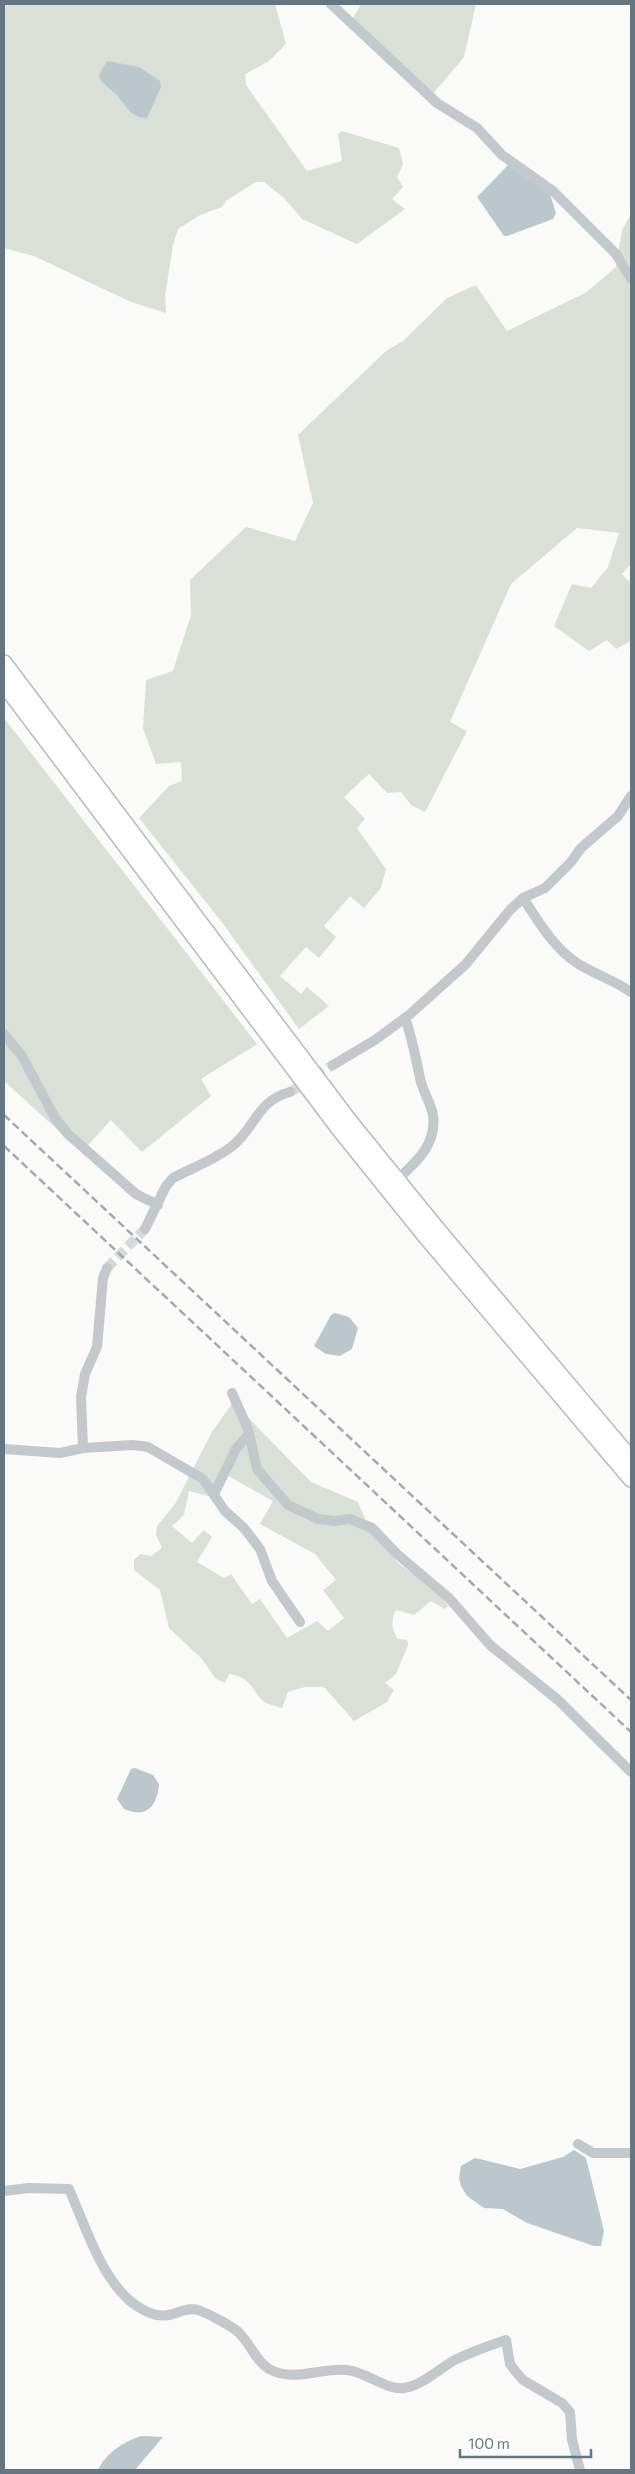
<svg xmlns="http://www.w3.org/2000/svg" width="635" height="2474" font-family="Commissioner,sans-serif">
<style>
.green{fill:#dadfd7;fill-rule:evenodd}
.water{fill:#bbc7cb}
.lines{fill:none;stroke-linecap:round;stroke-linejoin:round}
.minor-tunnel{stroke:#d5d9db;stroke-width:10;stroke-dasharray:10 5;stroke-linecap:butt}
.primary-casing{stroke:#b5babe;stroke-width:18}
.minor{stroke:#c3c8cc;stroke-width:10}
.primary{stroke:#fff;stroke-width:15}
.rail{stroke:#a2aab0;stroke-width:2.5;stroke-dasharray:8 4;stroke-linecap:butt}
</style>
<rect width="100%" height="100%" fill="#fafaf8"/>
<!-- green -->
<g class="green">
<polygon points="4,4 275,4 286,44 269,61 245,74 246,85 307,171 342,161 338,134 342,131 399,148 403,164 397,177 403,187 392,199 405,209 357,244 302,219 285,199 264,182 256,182 227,200 222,207 200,215 178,229 173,245 165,296 166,313 131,302 34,256 4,248"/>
<polygon points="361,4 476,4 464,57 433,94 353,18"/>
<polygon points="631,214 631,564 622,574 631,583 631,641 616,649 607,640 589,651 554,626 572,584 591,588 608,567 619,533 577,528 511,584 450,722 467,731 425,812 411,805 401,792 387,793 369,774 344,797 365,819 357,828 386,869 381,888 364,908 350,896 324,926 336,937 319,958 306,947 280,976 301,994 307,987 329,1006 299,1029 221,921 139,818 169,786 182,781 181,762 156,764 143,728 146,680 173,671 191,615 190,580 246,527 295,541 313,503 298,435 386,351 403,341 447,298 476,285 507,331 587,292 616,267 622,230"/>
<polygon points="4,718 257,1044 201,1079 211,1096 142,1152 111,1120 82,1152 4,1081"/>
<path d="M233 1402 311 1482 358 1502 369 1528 399 1564 436 1590 448 1606 445 1609 431 1601 414 1615 396 1610C391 1619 391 1631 398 1639L407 1640 408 1645 396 1674 385 1683 394 1690 387 1702 354 1721 324 1687H305L288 1692 282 1708C277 1706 271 1705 266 1703 251 1693 255 1678 229 1674L225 1683 216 1679 202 1659 169 1628 160 1590 134 1570V1560L140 1554 151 1556 162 1548 156 1535 157 1526 175 1504 212 1432ZM221 1472 273 1501 260 1524 315 1554 336 1580 323 1590 344 1618 328 1631 317 1621 287 1638 260 1599 252 1604 231 1574 224 1578 197 1562 212 1537 204 1530 192 1543 172 1526 184 1515 189 1491 208 1496Z"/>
</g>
<!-- water -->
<g class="water">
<polygon points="107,61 139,67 160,81 161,87 148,116 146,118 139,117 130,112 118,96 101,81 99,75"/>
<polygon points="508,165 550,194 556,213 553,219 507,236 504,236 477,197"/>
<polygon points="335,1313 349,1317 358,1328 352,1349 340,1356 326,1354 314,1346 331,1315"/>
<path d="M135 1768 153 1775 159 1784C157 1806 147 1819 124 1809L117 1799 131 1769Z"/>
<polygon points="574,2150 586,2158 604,2231 601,2246 594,2246 527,2223 503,2209 484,2208 467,2196 461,2186 459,2178 461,2166 475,2158 520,2169 563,2157"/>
<path d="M142 2436 163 2437 135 2470H98C105 2454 125 2440 142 2436Z"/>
</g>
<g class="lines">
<!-- minor-tunnel -->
<g class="minor-tunnel">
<polyline points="290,1092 333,1065"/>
<polyline points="107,1268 145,1229"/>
</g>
<!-- primary casing -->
<g class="primary-casing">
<g id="primary">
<polyline points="4,663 350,1122 437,1229 631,1459"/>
<polyline points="4,684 340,1130 427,1238 631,1479"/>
</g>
</g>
<!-- minor -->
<g class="minor">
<polyline points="331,4 437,103 477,128 502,155 553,191 616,254 631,279"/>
<path d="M523 898C538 921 554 948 577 963 594 974 614 980 631 992"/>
<polyline points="4,1034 22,1056 55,1118 68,1134 136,1194 158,1205"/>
<polyline points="333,1065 375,1040 409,1015 466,964 510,910 523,898 545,888 571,862 581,848 618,816 631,796"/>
<path d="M397 1180C416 1162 437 1145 433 1115 431 1104 424 1093 421 1082 416 1061 413 1040 405 1018"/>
<path d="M145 1229 166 1186 173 1178C192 1168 214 1160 231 1147 256 1128 256 1101 290 1092"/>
<polyline points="232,1393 248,1429 257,1469 288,1505 318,1519 334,1521 350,1519 372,1528 397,1554 449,1598 490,1645 558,1700 631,1772"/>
<polyline points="83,1448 133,1445 148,1447 203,1479 225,1511 244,1528 260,1549 272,1581 300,1622"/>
<polyline points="4,1449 60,1453 83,1448 81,1397 85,1374 97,1347 103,1278 107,1268"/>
<polyline points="214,1494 236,1449 249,1434"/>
<polyline points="578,2144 593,2153 631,2153"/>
<path d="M4 2191 29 2188 69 2189C84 2223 100 2274 128 2299 138 2308 154 2318 169 2315 179 2313 187 2307 198 2310 205 2312 236 2328 240 2334 251 2345 255 2360 269 2369 294 2383 321 2367 347 2370 367 2372 385 2390 404 2388 421 2386 438 2370 453 2361 470 2352 488 2346 506 2340L510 2364 516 2372 523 2380 562 2403 570 2412 572 2440 580 2470"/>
</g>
<!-- primary -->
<use href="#primary" class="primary"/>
<!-- rail -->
<g class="rail">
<polyline points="4,1115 631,1700"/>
<polyline points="4,1146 631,1732"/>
</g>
</g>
<!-- border -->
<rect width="635" height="2474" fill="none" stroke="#657683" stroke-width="10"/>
<!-- scale -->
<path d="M460 2449v8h131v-8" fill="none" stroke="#657683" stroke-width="2.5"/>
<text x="468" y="2449" font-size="15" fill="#657683" stroke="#ffffff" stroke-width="4" paint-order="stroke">100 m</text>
</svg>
